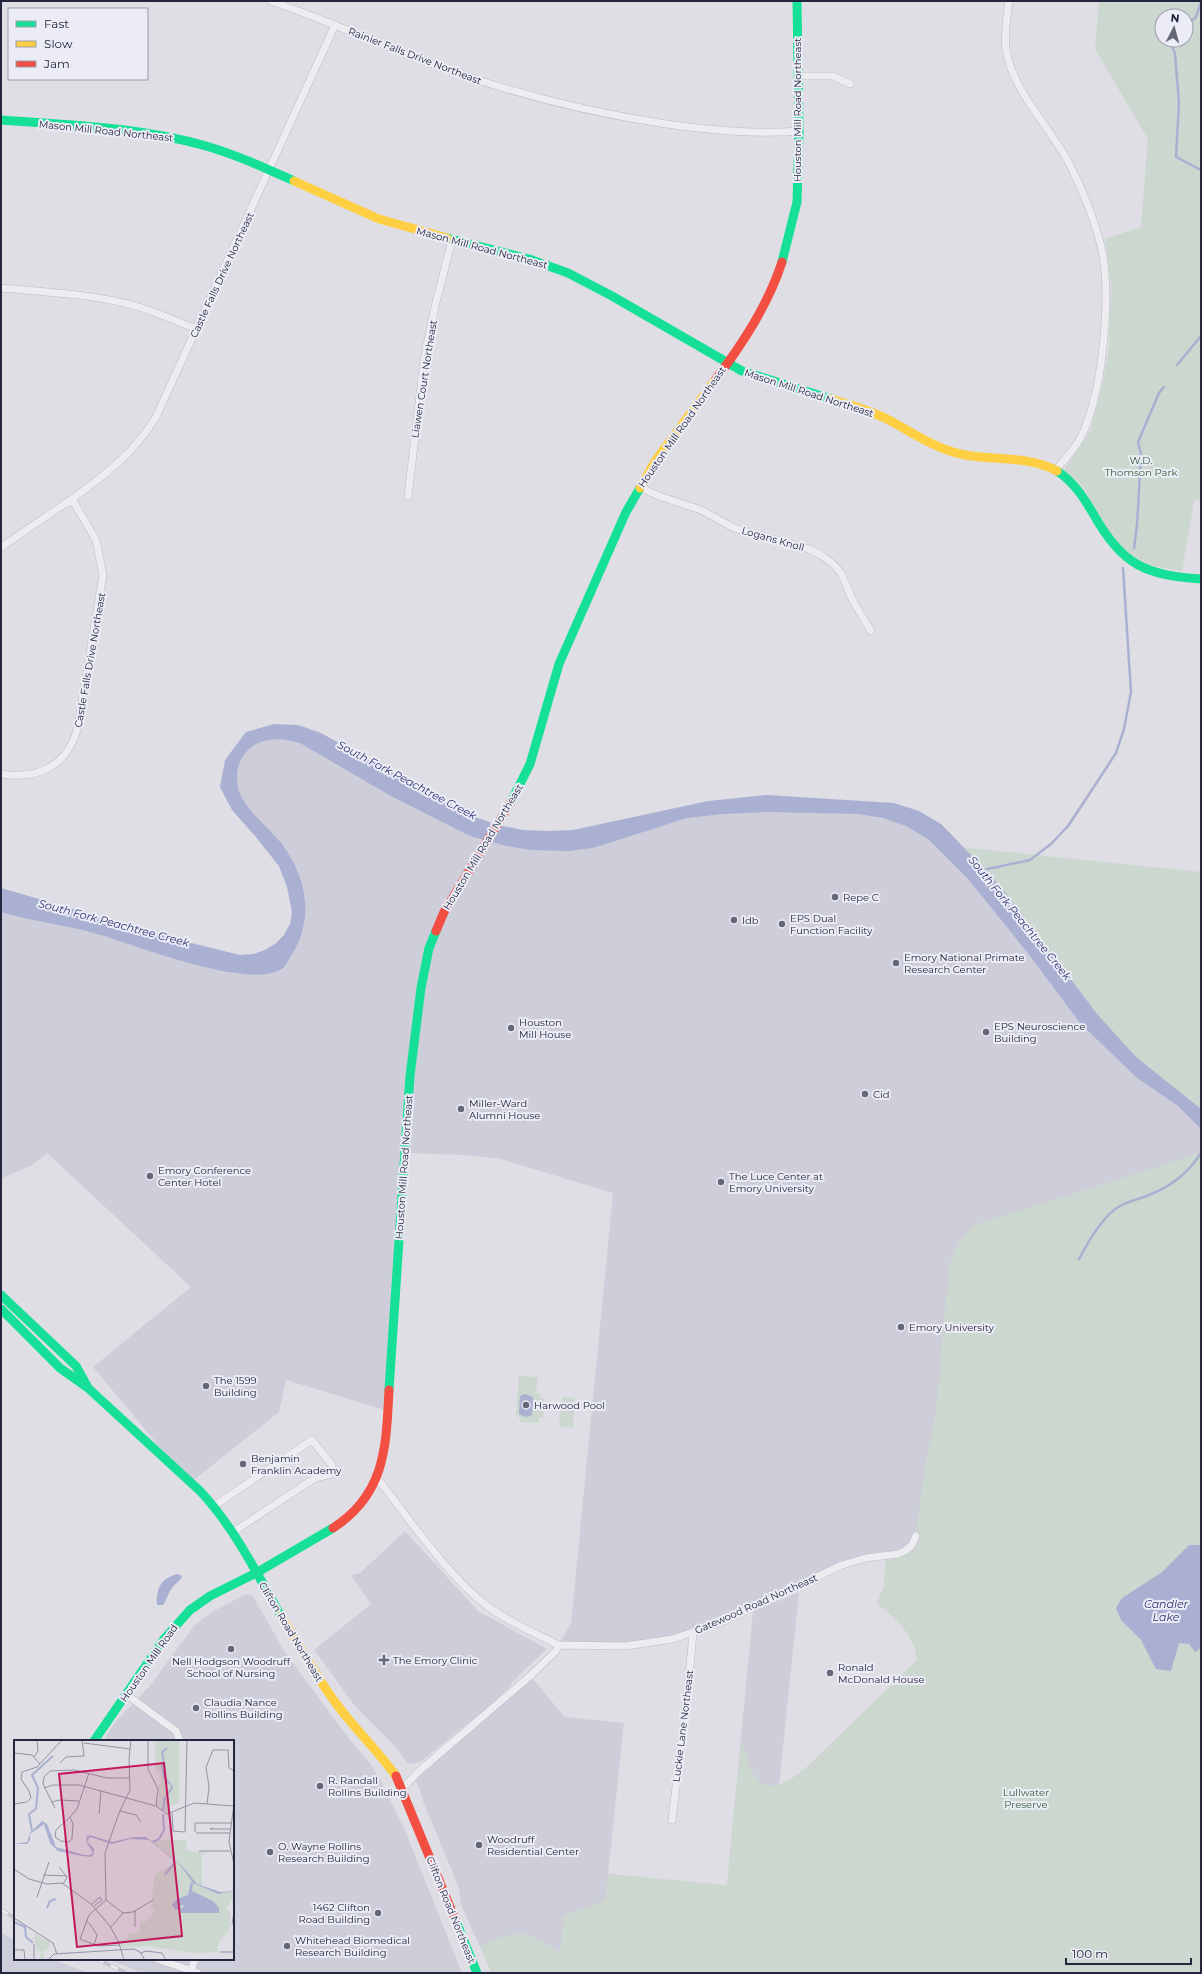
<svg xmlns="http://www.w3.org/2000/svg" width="1202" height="1974" font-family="Montserrat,sans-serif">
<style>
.built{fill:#ceceda}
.green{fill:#cbd7cf;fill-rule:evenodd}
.water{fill:#aab0d2}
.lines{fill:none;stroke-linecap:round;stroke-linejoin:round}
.stream{stroke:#aab0d2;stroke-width:2.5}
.street-casing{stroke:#bbbbc2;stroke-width:8}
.street{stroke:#ededf1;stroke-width:7}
.fast{stroke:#16e098;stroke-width:9}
.slow{stroke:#ffcf43;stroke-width:9}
.jam{stroke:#f24e42;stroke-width:9}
.rail-casing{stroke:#c6c7cc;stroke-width:4}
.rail{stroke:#ebecf5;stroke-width:2.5;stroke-dasharray:8;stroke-linecap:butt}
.poi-dot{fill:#656678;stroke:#ebecf5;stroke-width:1.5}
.labels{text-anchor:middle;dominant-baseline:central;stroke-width:4;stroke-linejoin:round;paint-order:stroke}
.street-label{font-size:10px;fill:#24263e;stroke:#ebecf5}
.park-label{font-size:10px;fill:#315b36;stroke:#ebecf5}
.poi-label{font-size:10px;fill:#24263e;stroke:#ebecf5;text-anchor:start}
.water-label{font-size:11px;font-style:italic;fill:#2c3574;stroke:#ebecf5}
.inset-river{fill:none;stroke:#aab0d2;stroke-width:2}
.inset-road{fill:none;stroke:#9494a2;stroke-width:1}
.view{fill:#c2185b;fill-opacity:0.15;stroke:#c2185b;stroke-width:2}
.inset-edge{fill:none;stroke:#24263e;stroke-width:2}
</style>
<rect width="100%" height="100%" fill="#dedee4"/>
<!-- built -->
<g class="built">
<polygon points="283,734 431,805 549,842 680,812 829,807 923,827 1201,1118 1201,1973 492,1973 461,1905 459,1888 423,1801 419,1787 413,1777 530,1676 565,1717 624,1723 608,1874 727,1886 753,1612 799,1592 779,1786 792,1779 806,1768 917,1661 928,1561 866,1558 724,1621 655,1643 558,1645 571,1624 613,1193 501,1159 464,1155 405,1153 388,1411 286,1380 279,1412 190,1483 93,1367 191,1287 47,1153 32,1165 2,1178 1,1176 1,899 252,965 291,938 296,890 232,797 238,750"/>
<polygon points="405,1531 478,1611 547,1649 521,1673 496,1701 420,1762 413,1764 407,1763 395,1746 355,1706 314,1650 371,1604 351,1575 360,1573"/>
<polygon points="246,1594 253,1596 284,1651 350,1740 370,1763 380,1779 404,1828 462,1973 142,1973 108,1959 233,1959 233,1741 103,1741 116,1721 149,1687 194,1626 212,1612"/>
<polygon points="1,1933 15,1940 15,1959 52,1959 89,1973 1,1973"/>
</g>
<!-- green -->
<g class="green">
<path d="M1099 1H1201V499L1194 501 1182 571 1150 565 1128 554 1113 537 1083 487 1064 470 1090 432 1101 392 1109 348 1111 283 1105 239 1141 227 1148 139 1095 49ZM1162 16H1186V40H1162Z"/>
<polygon points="949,846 1201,872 1201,1118 1128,1057"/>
<path d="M1201 1153V1973H492L480 1946C520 1929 524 1929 560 1953L564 1916 605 1900 608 1874 727 1885 741 1740C755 1784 762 1803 806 1768L917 1660C915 1634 896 1620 877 1603L884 1586 886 1555 905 1551 916 1536 924 1472 936 1410 949 1267C954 1250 960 1237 974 1225Z"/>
<polygon points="519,1376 538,1377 536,1393 540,1393 540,1398 544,1398 543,1418 539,1418 538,1423 520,1422 520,1418 516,1415"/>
<polygon points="562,1397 575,1398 573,1428 559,1426"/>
</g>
<!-- water -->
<g class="water">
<path d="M274 724 298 725 321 733 434 796 478 818 498 825 523 830 548 831 573 830 708 801 767 795 894 803 919 811 941 824 950 833 1001 887 1097 1014 1136 1057 1201 1109V1129L1178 1106 1136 1077 1080 1023 1027 952 968 879 928 839 906 826 883 818 858 814 767 812 723 814 687 818 593 848 568 851 531 850 506 846 470 836 389 795 300 743C291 741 280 738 270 740 242 743 230 771 241 796 251 815 269 828 282 844 305 875 314 914 295 949 292 954 288 962 284 967 256 993 135 945 101 935 68 925 34 922 1 912V888L187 942 240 955 253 954 265 950 275 944 284 935 290 924 292 912 287 887 279 866 255 836 232 810 220 787 225 760 246 732Z"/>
<polygon points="525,1394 533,1397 532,1415 525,1417 519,1414 520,1396"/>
<polygon points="1189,1545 1201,1545 1201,1648 1195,1652 1189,1644 1179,1643 1171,1671 1156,1669 1141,1640 1121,1620 1116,1608 1122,1598 1161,1573"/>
<path d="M178 1574 182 1576C180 1582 176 1583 172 1588 168 1593 167 1600 163 1605H157C156 1588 161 1578 178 1574Z"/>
</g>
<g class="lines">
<!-- stream -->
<g class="stream">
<polyline points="1186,24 1188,24 1196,17 1201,2"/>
<polyline points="1170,40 1175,54 1179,103 1176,157 1201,170"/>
<polyline points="1177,365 1201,336"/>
<polyline points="1134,548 1137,525 1141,454 1138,442 1159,393 1164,387"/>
<polyline points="983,870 1030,860 1051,844 1068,826 1082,805 1116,753 1124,729 1131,692 1123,568"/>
<path d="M1079 1259C1088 1242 1103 1215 1120 1206 1129 1201 1140 1199 1149 1195 1170 1187 1189 1172 1201 1153"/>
</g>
<!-- street casing -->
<g class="street-casing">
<g id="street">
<path d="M271 1C338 24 402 55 469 77 532 98 595 113 660 123 706 130 753 135 799 131"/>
<path d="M1009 1C1007 16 1004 34 1006 49 1012 91 1051 128 1070 165 1083 191 1094 218 1101 246 1112 293 1103 384 1085 428 1080 443 1066 458 1056 470"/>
<polyline points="798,76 833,76 850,84"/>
<path d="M1 288C46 292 92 294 136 306 156 312 176 321 196 329"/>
<polyline points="639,487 659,496 701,510 734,528 809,549 821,555 832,563 841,573 853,601 871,631"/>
<polyline points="408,496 424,361 435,306 452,240"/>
<path d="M72 499C105 475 135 452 156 417L335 25"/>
<path d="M1 547 72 499 96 540 103 575 78 726C69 765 39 780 1 774"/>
<path d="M377 1478C409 1518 442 1568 481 1601 503 1620 532 1631 558 1645"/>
<polyline points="214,1506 312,1440 332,1465 331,1474 315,1478 233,1532"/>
<polyline points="127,1695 176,1731 180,1741"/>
<polyline points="402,1789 418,1772 530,1676 556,1651 558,1645 625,1646 673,1639 724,1621 842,1565 866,1558 898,1554 905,1551 912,1545 916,1536"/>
<polyline points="672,1820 688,1689 693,1633"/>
<polyline points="157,1959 198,1973"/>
<polyline points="191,1971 195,1959"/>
</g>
</g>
<!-- street -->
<use href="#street" class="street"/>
<!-- fast -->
<g class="fast">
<path d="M1 120C69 125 140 127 206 146 237 155 265 168 294 181"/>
<polyline points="447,238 529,259 568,273 612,296 742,371 831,399"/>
<polyline points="782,262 797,202 799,131 797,1"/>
<path d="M1057 471C1074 482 1084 498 1094 515 1122 565 1145 575 1201 579"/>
<polyline points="511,802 530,764 559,664 626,512 640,488"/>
<polyline points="1,1295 76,1366 87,1386"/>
<path d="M1 1309 60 1368 88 1388 200 1491C234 1527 256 1572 281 1616"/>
<polyline points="389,1390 410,1076 421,988 429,948 436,931"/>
<polyline points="94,1741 164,1639 190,1610 210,1596 256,1573 333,1528"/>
<polyline points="455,1919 477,1973"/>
</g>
<!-- slow -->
<g class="slow">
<polyline points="294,181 379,219 447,238"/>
<path d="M831 399C849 405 868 410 885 418 907 429 927 444 950 451 985 463 1024 453 1057 471"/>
<polyline points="640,488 656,460 716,379"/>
<path d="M281 1616C299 1646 316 1677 338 1706 356 1730 378 1751 396 1776"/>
</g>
<!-- jam -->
<g class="jam">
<path d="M716 379C743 343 768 305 782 262"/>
<polyline points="436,931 444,912 511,802"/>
<path d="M333 1528C386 1494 386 1446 389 1390"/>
<polyline points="396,1776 455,1919"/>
</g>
<!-- rail casing -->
<g class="rail-casing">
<g id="rail">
<polyline points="1,1910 15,1918"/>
<polyline points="96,1959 127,1973"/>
</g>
</g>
<!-- rail -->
<use href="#rail" class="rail"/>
</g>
<!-- markers -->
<g class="poi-dot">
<circle cx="835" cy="897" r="4"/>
<circle cx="734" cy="920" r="4"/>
<circle cx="782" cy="924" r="4"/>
<circle cx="896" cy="963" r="4"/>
<circle cx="511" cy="1028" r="4"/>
<circle cx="986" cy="1032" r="4"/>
<circle cx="865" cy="1094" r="4"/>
<circle cx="461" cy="1109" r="4"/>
<circle cx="150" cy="1176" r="4"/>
<circle cx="721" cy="1182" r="4"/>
<circle cx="901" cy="1327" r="4"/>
<circle cx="206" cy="1386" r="4"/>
<circle cx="526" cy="1405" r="4"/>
<circle cx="243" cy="1464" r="4"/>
<circle cx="231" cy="1649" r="4"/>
<path d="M382 1654h4v4h4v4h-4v4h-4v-4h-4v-4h4z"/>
<circle cx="830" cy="1673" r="4"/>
<circle cx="196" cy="1708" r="4"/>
<circle cx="320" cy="1786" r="4"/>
<circle cx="479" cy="1845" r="4"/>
<circle cx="270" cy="1852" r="4"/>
<circle cx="378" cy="1913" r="4"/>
<circle cx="287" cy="1946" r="4"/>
</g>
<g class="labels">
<!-- street labels -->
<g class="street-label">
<text transform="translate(415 56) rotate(21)">Rainier Falls Drive Northeast</text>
<text transform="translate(797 110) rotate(-90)">Houston Mill Road Northeast</text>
<text transform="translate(106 131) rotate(6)">Mason Mill Road Northeast</text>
<text transform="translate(482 248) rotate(15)">Mason Mill Road Northeast</text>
<text transform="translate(222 275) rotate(-65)">Castle Falls Drive Northeast</text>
<text transform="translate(424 379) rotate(-81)">Liawen Court Northeast</text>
<text transform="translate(809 393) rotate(18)">Mason Mill Road Northeast</text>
<text transform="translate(682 427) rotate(-55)">Houston Mill Road Northeast</text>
<text transform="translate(773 539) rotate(16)">Logans Knoll</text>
<text transform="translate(90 660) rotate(-80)">Castle Falls Drive Northeast</text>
<text transform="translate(483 847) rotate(-59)">Houston Mill Road Northeast</text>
<text transform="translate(404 1167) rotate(-86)">Houston Mill Road Northeast</text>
<text transform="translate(756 1604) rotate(-24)">Gatewood Road Northeast</text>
<text transform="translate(291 1632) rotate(59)">Clifton Road Northeast</text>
<text transform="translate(149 1663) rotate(-55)">Houston Mill Road</text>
<text transform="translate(683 1726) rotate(-83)">Luckie Lane Northeast</text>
<text transform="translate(451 1910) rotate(68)">Clifton Road Northeast</text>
</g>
<!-- park labels -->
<g class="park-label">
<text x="1141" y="460">W.D.<tspan x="1141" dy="12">Thomson Park</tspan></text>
<text x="1026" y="1792">Lullwater<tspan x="1026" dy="12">Preserve</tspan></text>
</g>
<!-- poi labels -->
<g class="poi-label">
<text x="843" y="897">Repe C</text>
<text x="790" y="918">EPS Dual<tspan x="790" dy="12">Function Facility</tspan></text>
<text x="742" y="920">Idb</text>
<text x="904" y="957">Emory National Primate<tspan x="904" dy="12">Research Center</tspan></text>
<text x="519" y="1022">Houston<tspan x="519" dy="12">Mill House</tspan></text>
<text x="994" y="1026">EPS Neuroscience<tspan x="994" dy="12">Building</tspan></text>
<text x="873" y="1094">Cid</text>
<text x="469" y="1103">Miller-Ward<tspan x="469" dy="12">Alumni House</tspan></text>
<text x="158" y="1170">Emory Conference<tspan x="158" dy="12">Center Hotel</tspan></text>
<text x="729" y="1176">The Luce Center at<tspan x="729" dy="12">Emory University</tspan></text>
<text x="909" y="1327">Emory University</text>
<text x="214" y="1380">The 1599<tspan x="214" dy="12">Building</tspan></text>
<text x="534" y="1405">Harwood Pool</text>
<text x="251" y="1458">Benjamin<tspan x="251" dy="12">Franklin Academy</tspan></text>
<text x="393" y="1660">The Emory Clinic</text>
<text x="231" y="1661" text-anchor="middle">Nell Hodgson Woodruff<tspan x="231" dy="12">School of Nursing</tspan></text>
<text x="838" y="1667">Ronald<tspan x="838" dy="12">McDonald House</tspan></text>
<text x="204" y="1702">Claudia Nance<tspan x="204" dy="12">Rollins Building</tspan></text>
<text x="328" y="1780">R. Randall<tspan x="328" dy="12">Rollins Building</tspan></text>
<text x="487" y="1839">Woodruff<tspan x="487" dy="12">Residential Center</tspan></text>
<text x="278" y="1846">O. Wayne Rollins<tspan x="278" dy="12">Research Building</tspan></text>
<text x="370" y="1907" text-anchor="end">1462 Clifton<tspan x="370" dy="12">Road Building</tspan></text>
<text x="295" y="1940">Whitehead Biomedical<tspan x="295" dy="12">Research Building</tspan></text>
</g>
<!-- water labels -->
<g class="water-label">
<text transform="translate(407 780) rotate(28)">South Fork Peachtree Creek</text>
<text transform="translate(1020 918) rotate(51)">South Fork Peachtree Creek</text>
<text transform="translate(114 923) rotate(15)">South Fork Peachtree Creek</text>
<text x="1166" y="1604">Candler<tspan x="1166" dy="13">Lake</tspan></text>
</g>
</g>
<!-- overview -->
<g transform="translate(14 1740)">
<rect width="220" height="220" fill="#dedee4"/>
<path d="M141 0H165V63L154 67V73L143 66 145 58 144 45 147 43V36L141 29ZM136 100H172L173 111 196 112 188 114V147L204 153 220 150V156L212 169 216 173V188L204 204V212L181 213 133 206 108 207 105 200H112L116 193H126V180L130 183 141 171 137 167 141 134 163 123ZM22 194 36 202 34 209 29 212 31 220H24L28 212 23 210 20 197Z" fill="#cbd7cf"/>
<path d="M28 81 33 84 42 107 70 115H76L79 113 72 101 73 96 76 95 98 102 120 97H132L168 126 183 144 207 152 220 151 204 154 179 143 178 151 199 161 205 168V173H167L166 169 171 166 168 165 162 170 158 165 163 159 174 155 177 142 179 143 167 126 135 100 116 99 98 104 76 97 73 101 80 109V114L77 117 68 116 44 111 36 103 30 84 16 94V100L13 104H0L13 102 16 93Z" fill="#aab0d2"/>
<path class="inset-river" d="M153 8 148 12 150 23 148 25 150 37 156 44M152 56 158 48 157 45M149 70 151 57M18 91 15 74 22 69 24 48 18 35 39 16M139 102 145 99 150 90 149 74M151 135 161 122M33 168 36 161 42 159M0 182 11 187 12 197 19 203"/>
<path class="inset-road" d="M134 0V29L144 49 142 66M70 3 116 9M0 13 18 15 26 24M20 17 24 11 23 0M46 23 52 17 70 16 68 0M30 48 39 45H65L142 66M37 62 46 60 65 61M0 64 13 62 17 58 15 51 7 39 8 32 23 27 48 0M193 64 195 47 192 27 199 10H214L215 28 220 31M220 64 215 102 220 124M142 66 153 74 180 63 219 66M41 68 29 44 30 37 36 31 60 30 93 38H116M106 71 122 75 127 82M158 73 159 91 171 92 173 0M85 74 87 51M56 77 59 84 58 99 55 102 47 101 41 97 42 90ZM56 77 63 69 75 33M199 88 196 89H216M181 92V83H217M182 93H216M185 111H216M45 127 53 137 50 143M0 129 15 139 33 144 50 143M29 135 53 136M48 143 77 164 96 186 105 203 110 220M23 157 35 122M92 160 109 173M78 164 86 157 88 160 80 166M0 178 39 203 43 214M72 181 76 184 83 195 80 205M218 184 220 172M97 187 109 173 119 172 139 160M121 187V171M20 204V220M106 205 84 206 66 199 75 175 92 160 91 113 105 73 116 50 115 19 117 0M0 210H10L11 220M206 212H220M127 213 132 211 148 213 152 220M34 220 40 214 120 209 126 212 131 220"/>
<path class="view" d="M150 23 168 196 63 207 45 34Z"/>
<rect width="220" height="220" class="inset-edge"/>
</g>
<!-- border -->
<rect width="1202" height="1974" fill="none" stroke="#24263e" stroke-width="4"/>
<!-- legend -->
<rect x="8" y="8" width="140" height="72" fill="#ebecf5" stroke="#9b9dac"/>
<rect x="16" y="21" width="20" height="6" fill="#16e098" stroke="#9b9dac"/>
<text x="44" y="28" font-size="12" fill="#24263e">Fast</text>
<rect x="16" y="41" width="20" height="6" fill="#ffcf43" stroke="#9b9dac"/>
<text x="44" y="48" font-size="12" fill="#24263e">Slow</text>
<rect x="16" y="61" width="20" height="6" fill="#f24e42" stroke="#9b9dac"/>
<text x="44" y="68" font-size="12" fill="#24263e">Jam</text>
<!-- north arrow -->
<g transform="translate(1174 28) rotate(6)"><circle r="19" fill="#ebecf5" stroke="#9b9dac"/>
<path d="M0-3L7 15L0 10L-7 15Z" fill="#656678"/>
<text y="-6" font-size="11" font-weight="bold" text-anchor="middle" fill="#24263e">N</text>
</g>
<!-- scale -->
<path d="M1066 1958v6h125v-6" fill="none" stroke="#24263e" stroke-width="2"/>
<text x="1072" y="1958" font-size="12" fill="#24263e" stroke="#ebecf5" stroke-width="3" paint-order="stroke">100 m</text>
</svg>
